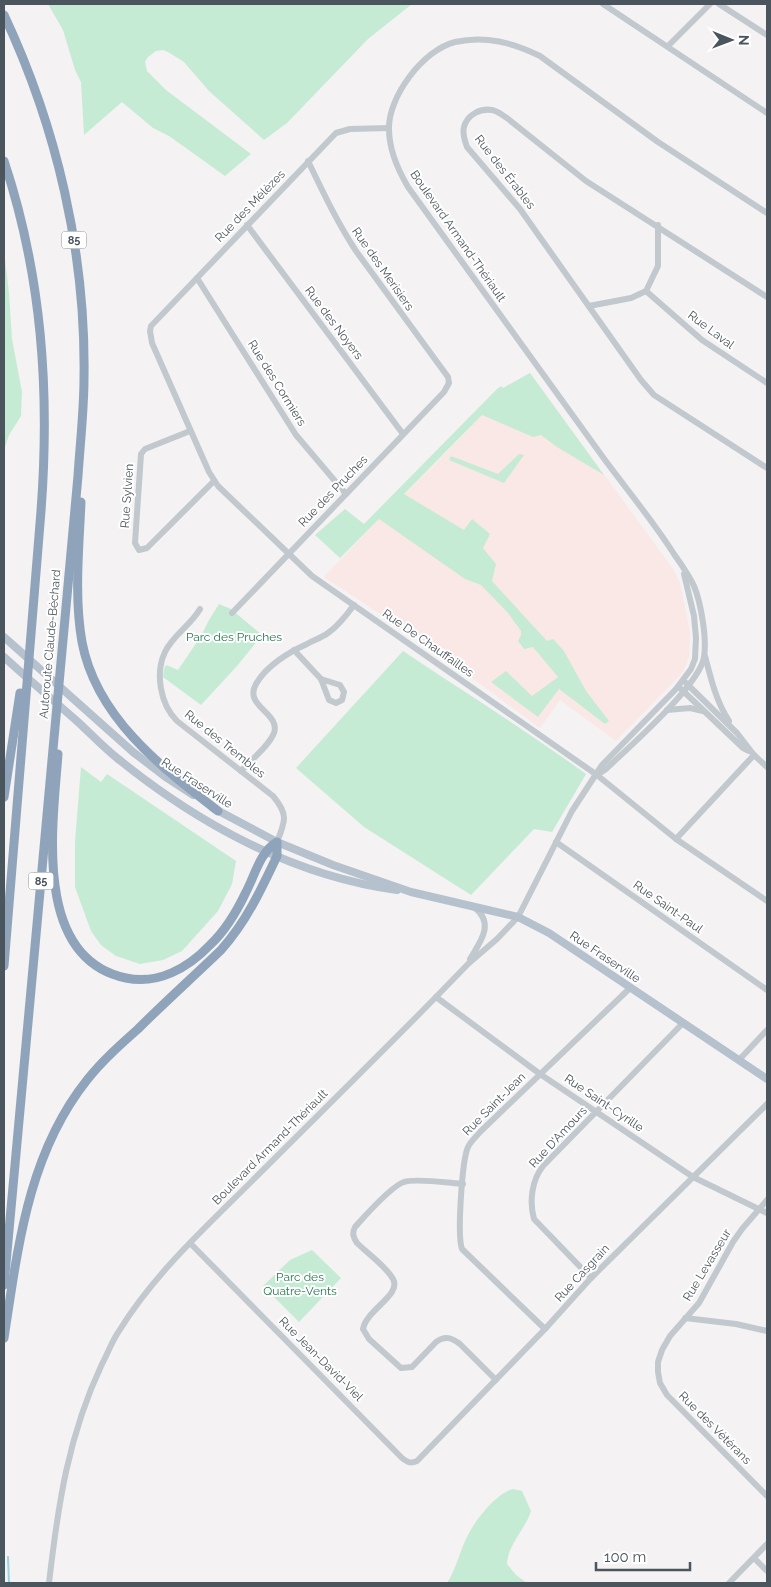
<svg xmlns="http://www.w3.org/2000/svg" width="771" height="1587" font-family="Raleway,sans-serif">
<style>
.medical{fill:#f9e8e6}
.green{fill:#c6ebd4}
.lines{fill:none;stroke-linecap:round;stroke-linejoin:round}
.stream{stroke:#98d4e3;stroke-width:2}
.minor{stroke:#c1c9ce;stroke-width:6}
.major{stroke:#b5c1cd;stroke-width:8}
.highway{stroke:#8fa4ba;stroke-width:9}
.labels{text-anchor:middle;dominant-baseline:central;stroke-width:4;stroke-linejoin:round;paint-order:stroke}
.shield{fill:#fff;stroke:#81888e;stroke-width:1}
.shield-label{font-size:11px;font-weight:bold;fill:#4b555d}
.street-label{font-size:12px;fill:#4b555d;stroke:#fff}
.park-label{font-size:12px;fill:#23784d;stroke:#fff}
</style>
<rect width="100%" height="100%" fill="#f4f2f2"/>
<!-- medical -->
<polygon class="medical" points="530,373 673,569 680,583 690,632 689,657 683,672 616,741 560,700 540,728 422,641 324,577 379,519 436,463 482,415 502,389"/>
<!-- green -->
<g class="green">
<polygon points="48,4 412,4 368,39 287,123 264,140 209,91 184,62 168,52 163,50 156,51 148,57 145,62 147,71 166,90 251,154 225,176 169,136 153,128 122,102 84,135 81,82 75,70 63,30"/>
<polygon points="4,251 9,293 12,339 22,392 21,416 9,435 4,450"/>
<polygon points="530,373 604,475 557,447 541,435 533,437 482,415 404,494 464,530 472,519 490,534 483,548 496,564 492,581 547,641 553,639 564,651 586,691 609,721 605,724 559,689 538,717 491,682 506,671 532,696 558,677 533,647 524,649 518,641 521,635 521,631 508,613 481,585 465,579 379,519 340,558 315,535 345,509 364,524 497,389 501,386 503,388"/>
<polygon points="519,454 524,455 504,483 449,460 451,456 498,474"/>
<polygon points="219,604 231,609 262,635 237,666 201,705 163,677 164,669 166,665 178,670 201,636 209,620"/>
<path d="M403 651C464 692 527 731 586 774L552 832 534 829 471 895 364 827 296 768Z"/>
<polygon points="81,767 101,782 107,774 236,861 232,884 218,911 182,951 163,960 140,964 116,956 101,945 91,931 75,887 75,842"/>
<polygon points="312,1250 341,1278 299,1322 263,1286 290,1260"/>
<path d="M513 1489 522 1491 531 1511C525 1530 508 1544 507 1564L516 1575 527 1583H447C457 1568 460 1549 469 1533 477 1518 497 1493 513 1489Z"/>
</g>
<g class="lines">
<!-- stream -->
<polyline class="stream" points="8,1557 9,1583"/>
<!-- minor -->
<g class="minor">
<polyline points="603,4 767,113"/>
<polyline points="719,4 767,35"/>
<polyline points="668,46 710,4"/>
<polyline points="389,128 350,129 336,133 151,326 150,331 152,343 209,472 218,486 312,576 597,775 676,839 767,901"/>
<polyline points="247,225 403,434"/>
<polyline points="197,278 296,435 346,494"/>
<polyline points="646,291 702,340 767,383"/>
<path d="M767 297 586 181 507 118C502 115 498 111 492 110 480 108 467 115 464 127 462 134 465 141 467 147L520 209 641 380 654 395 767 468"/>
<polyline points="589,306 631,298 646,291 658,266 658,225"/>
<polyline points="190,431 145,449 141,454 135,543 139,550 147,548 214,481"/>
<path d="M200 609C191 625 173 635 165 652 155 673 160 704 177 721L273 796C288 814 286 820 277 842"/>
<path d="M232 613 444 392 449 383 448 377 356 251C337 222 323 192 308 161"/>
<polyline points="294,650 321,679"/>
<path d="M705 656C711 679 716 701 729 721"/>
<polygon points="321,679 340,685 344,692 342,700 336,703 329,700"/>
<polyline points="686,683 737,733 754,755 767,767"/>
<polyline points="681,689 743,748 749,751"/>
<polyline points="667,710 690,708 703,711"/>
<path d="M241 771C250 761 269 746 274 733 281 713 243 706 256 684 266 666 289 652 307 644 314 640 321 638 328 633 338 626 346 616 354 605"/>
<path d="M597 775 606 769C628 748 700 685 704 657 707 638 701 603 694 586 689 575 681 564 674 554 653 521 628 491 605 460 539 369 474 278 408 187 398 170 389 150 389 129 388 97 423 50 455 42 486 35 513 43 540 56L658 142 767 213"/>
<polyline points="676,839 754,755"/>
<polyline points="556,842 767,990"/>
<path d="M470 959C481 941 495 923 474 907"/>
<polyline points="436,997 540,1074 693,1177 767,1213"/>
<polyline points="739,1060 767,1030"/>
<path d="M463 1184C449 1183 415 1178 404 1182 391 1186 365 1216 355 1227 352 1233 353 1237 357 1243 367 1253 386 1266 393 1279 402 1295 366 1310 363 1329L369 1339 401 1368 412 1367 436 1342C445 1335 452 1338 460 1344L496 1380"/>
<polyline points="767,1200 742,1229 733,1242 699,1303 670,1336 662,1350 658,1362 658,1372 660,1383 667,1395 767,1496"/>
<path d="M190 1243 402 1458C407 1462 410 1464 417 1461L545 1329 591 1278 767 1104"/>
<path d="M591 1278 534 1219C529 1201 532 1180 543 1166L683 1023"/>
<polyline points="685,1318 736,1324 767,1331"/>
<path d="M545 1329 462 1249C457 1236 462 1160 468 1147 471 1141 476 1137 480 1132L630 988"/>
<polyline points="754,1558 767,1571"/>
<path d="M49 1583C58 1505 68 1436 102 1364 108 1353 112 1341 119 1331 154 1274 205 1228 252 1181 313 1120 375 1059 436 997L468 964 497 939 518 917 572 811 602 765 676 689 691 669 695 659 696 638 694 616 684 574"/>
<polyline points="729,1583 767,1544"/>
</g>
<!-- major -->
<g class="major">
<polyline points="4,637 133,752 167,778 193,795"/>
<path d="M4 657C28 679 53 700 78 722 91 734 103 747 117 758 197 823 293 876 397 890"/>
<polyline points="213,808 277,842 333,865 411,892 518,917 549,933 767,1079"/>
</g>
<!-- highway -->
<g class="highway">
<path d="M4 15C57 128 86 253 84 378 84 411 80 444 78 476L4 1285"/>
<path d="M4 161C42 275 50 391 41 511L4 966"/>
<path d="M81 502C79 548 74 597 82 642 96 717 161 767 218 811"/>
<polyline points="4,797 20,693"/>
<path d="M4 1338C18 1247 28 1154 87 1080 102 1061 120 1045 138 1029 165 1002 193 977 221 950 246 922 261 890 277 856V842C260 852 255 875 246 892 237 911 226 930 210 945 188 968 158 985 126 978 32 958 53 824 58 754"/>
</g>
</g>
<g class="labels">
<!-- shield labels -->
<g class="shield">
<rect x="61.5" y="231.5" width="25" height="17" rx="4"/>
<rect x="28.5" y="872.5" width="25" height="17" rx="4"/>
</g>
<g class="shield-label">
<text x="74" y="240">85</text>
<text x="41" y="881">85</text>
</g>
<!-- street labels -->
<g class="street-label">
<text transform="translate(505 172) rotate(52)">Rue des Érables</text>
<text transform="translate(250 206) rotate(-46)">Rue des Mélèzes</text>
<text transform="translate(458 236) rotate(55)">Boulevard Armand-Thériault</text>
<text transform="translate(383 269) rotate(55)">Rue des Merisiers</text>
<text transform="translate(334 323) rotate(53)">Rue des Noyers</text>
<text transform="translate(711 330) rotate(37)">Rue Laval</text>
<text transform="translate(277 383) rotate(58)">Rue des Cormiers</text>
<text transform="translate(333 491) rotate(-46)">Rue des Pruches</text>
<text transform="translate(127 496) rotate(-86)">Rue Sylvien</text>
<text transform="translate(428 643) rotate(35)">Rue De Chauffailles</text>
<text transform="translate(50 644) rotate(-85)">Autoroute Claude-Béchard</text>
<text transform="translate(225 744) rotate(39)">Rue des Trembles</text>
<text transform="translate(197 783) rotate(33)">Rue Fraserville</text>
<text transform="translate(668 907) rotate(35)">Rue Saint-Paul</text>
<text transform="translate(605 957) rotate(34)">Rue Fraserville</text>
<text transform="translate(604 1103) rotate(34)">Rue Saint-Cyrille</text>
<text transform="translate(494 1104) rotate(-45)">Rue Saint-Jean</text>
<text transform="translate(558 1137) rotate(-47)">Rue D'Amours</text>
<text transform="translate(270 1147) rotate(-45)">Boulevard Armand-Thériault</text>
<text transform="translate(707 1265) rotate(-59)">Rue Levasseur</text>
<text transform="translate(582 1273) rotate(-47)">Rue Casgrain</text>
<text transform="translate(321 1359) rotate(45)">Rue Jean-David-Viel</text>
<text transform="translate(715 1428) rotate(45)">Rue des Vétérans</text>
</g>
<!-- park labels -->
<g class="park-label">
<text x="234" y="637">Parc des Pruches</text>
<text x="300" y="1277">Parc des<tspan x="300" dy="14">Quatre-Vents</tspan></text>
</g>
</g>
<!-- border -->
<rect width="771" height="1587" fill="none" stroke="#4b555d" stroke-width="10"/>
<!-- north arrow -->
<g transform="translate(731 40) rotate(91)" stroke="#ffffff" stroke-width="4" paint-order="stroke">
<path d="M0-4L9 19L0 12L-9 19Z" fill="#4b555d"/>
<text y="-8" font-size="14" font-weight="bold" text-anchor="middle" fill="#4b555d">N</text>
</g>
<!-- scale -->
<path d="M596 1562v8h94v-8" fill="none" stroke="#4b555d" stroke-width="2.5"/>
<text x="604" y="1562" font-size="15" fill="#4b555d" stroke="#ffffff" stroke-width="4" paint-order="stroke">100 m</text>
</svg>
